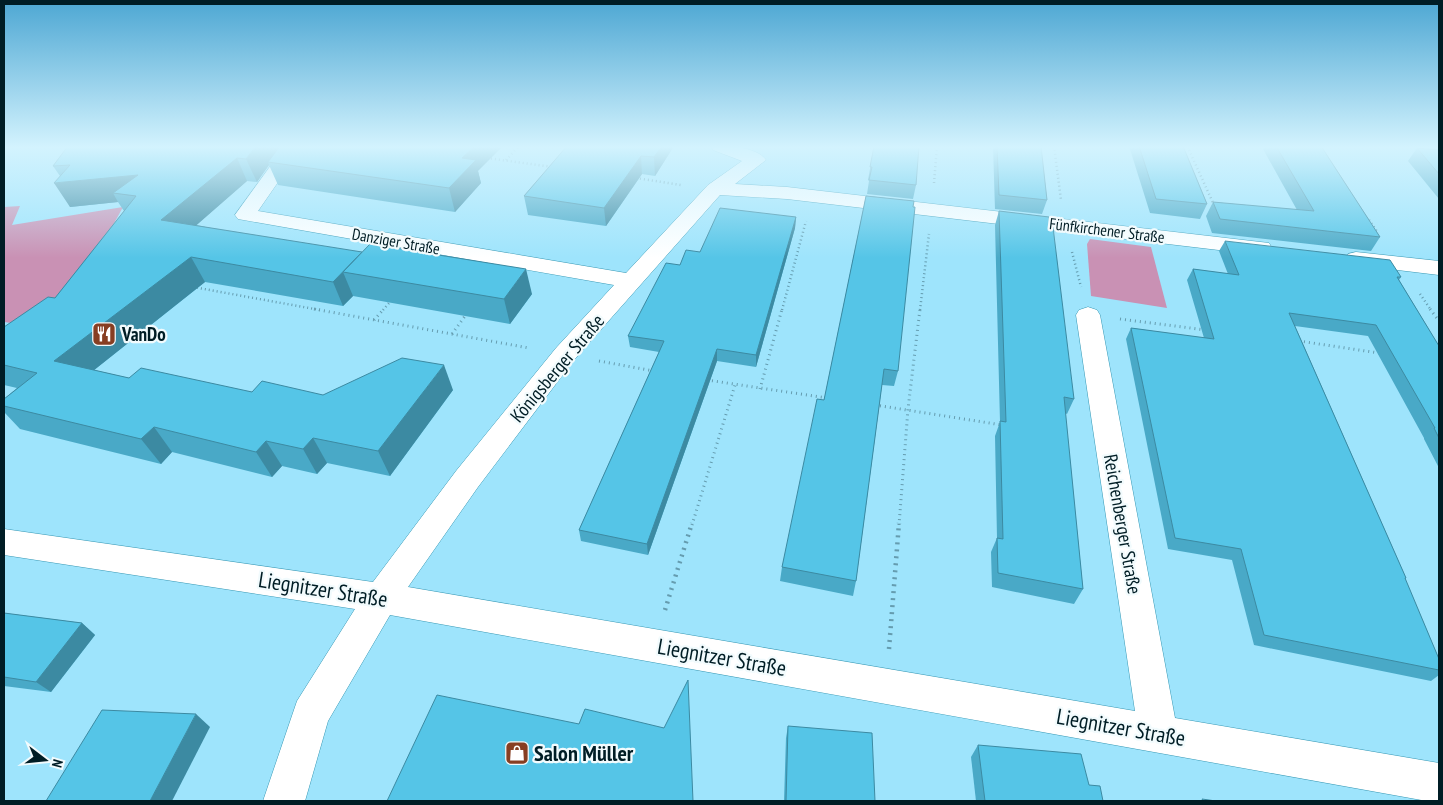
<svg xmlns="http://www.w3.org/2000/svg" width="1443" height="805" font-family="'PT Sans Narrow',sans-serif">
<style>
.green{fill:#c991b4}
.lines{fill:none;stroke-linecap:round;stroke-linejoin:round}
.street-casing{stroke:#3898b4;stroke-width:1}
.path-far2{stroke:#659caf;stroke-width:2.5;stroke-dasharray:1 3;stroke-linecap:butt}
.path-far1{stroke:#659caf;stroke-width:3;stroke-dasharray:1 4;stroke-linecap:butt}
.path{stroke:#659caf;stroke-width:4.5;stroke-dasharray:2 5;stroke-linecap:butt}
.street{fill:#fff;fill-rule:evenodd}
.wall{fill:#49a9c7}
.shaded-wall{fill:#3c8aa2}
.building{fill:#55c5e7;stroke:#3c8aa2}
.labels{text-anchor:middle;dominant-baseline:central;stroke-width:4.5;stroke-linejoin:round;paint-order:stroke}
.far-street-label{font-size:16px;fill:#001d25;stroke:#f2fbfd}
.poi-label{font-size:19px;font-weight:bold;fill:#001d25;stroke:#f2fbfd;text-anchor:start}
.street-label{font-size:19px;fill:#001d25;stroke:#f2fbfd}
.near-street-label{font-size:22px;fill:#001d25;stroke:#f2fbfd}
.near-poi-label{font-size:22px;font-weight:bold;fill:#001d25;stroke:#f2fbfd;text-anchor:start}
</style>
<rect width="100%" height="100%" fill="#9ee4fc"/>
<!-- green -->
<g class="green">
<polygon points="20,206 12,225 123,207 101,247 33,326 4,322 4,207"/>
<polygon points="1090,239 1151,247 1167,308 1091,296 1087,244"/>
</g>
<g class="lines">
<!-- street casing -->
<g class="street-casing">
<g id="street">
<path d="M285 146H303L258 211 626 273 708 185 742 161 713 150 711 146C726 146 756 146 766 160L735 184 787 187 1269 243 1272 248 1269 253 1261 255 787 199 720 195 574 360 478 487 408 587 1135 711 1076 315 1079 310 1088 307 1097 310 1100 315 1175 718 1439 763V801H1427L390 615 328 721 305 801H263L297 701 355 609 4 555V529L373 582 456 471 556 348 614 285 238 219 235 215Z"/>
<polygon points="1356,252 1439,261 1439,275 1348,264 1345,259 1348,254"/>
</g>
</g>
<!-- path-far2 -->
<g class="path-far2">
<polyline points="1054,146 1061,200"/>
<polyline points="1189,150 1214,205"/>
<polyline points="487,158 553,167"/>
<polyline points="506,160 519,146"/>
<polyline points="636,178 681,185"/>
<polyline points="934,183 937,146"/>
<polyline points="1369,220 1378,233"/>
<polyline points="1072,252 1081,287"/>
<polyline points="193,287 320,310"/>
<polyline points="1420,294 1431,310"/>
<polyline points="383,310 389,303"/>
<polyline points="782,310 806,221"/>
<polyline points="920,310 929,234"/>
</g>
<!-- path-far1 -->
<g class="path-far1">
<polyline points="314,309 529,348"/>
<polyline points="1430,309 1439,321"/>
<polyline points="1120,319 1206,330"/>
<polyline points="374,320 384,309"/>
<polyline points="452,334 465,316"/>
<polyline points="1299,341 1379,353"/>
<polyline points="599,361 654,371"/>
<polyline points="707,380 827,398"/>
<polyline points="760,389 782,309"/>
<polyline points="875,405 1002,425"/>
<polyline points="692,525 735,385"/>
<polyline points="899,525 908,409 920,309"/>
</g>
<!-- path -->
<g class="path">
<polyline points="665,610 692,523"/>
<polyline points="889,649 899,523"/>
</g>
<!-- street -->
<use href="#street" class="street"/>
</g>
<!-- wall -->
<g class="wall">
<polygon points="68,146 478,171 481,183 455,212 278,185 269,165 257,182 247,181 196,225 532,294 510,324 353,296 343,306 205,282 94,370 129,378 252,392 323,395 453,390 390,476 327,463 317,474 282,466 272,477 172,452 161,464 20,429 4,412 4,399 17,388 4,385 4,327 55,298 124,211 118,202 70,207 60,176 53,166"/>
<polygon points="567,146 674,146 655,176 642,174 606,226 528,215 524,196"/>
<polygon points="874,146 916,185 913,199 867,194 869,181 868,180"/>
<polygon points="993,146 1041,146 1047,200 1042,214 995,209"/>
<polygon points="1129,146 1183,146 1207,204 1200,219 1150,213"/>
<polygon points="1265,146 1321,146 1380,237 1371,251 1212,233 1206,216 1213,202 1297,210 1263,149"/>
<polygon points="1417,148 1439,150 1439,199 1408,161"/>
<polygon points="866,196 898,371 894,386 882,385 856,581 853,596 780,581 782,567 824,400"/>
<polygon points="999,211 1074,399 1067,414 1065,413 1083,589 1074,604 992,587 991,552 997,538 995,436 1000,422 995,225"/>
<polygon points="796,217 795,228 756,367 717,361 648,555 581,541 579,530 659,352 630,347 628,336 680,265 700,252"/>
<polygon points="1225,241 1401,277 1399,280 1439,346 1439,468 1424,439 1424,438 1368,336 1295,326 1406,578 1405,579 1439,659 1439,675 1431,681 1254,645 1232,560 1168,549 1126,339 1131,328 1204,338 1187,280 1193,269 1228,274 1219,251"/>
<polygon points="4,613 82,623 95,635 51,692 4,686"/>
<polygon points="788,726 875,801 784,801 786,738"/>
<polygon points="978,745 1089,785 1103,801 976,801 971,757"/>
</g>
<!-- shaded-wall -->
<g class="shaded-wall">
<polygon points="256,146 283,146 268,162 269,165 257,182 246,159"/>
<polygon points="475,146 503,146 478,171 481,183 455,212 449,188 462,158"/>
<polygon points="662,146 674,146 655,176 654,157"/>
<polygon points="641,156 642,174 606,226 604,208"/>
<polygon points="237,158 247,181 175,244 161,220"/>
<polygon points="138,175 136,196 113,193 118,202 70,207 54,183"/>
<polygon points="796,217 795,228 756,367 756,355"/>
<polygon points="191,257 205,282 74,386 54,361"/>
<polygon points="526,269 532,294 510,324 504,299"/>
<polygon points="343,272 353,296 343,306 333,282"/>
<polygon points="717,349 717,361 648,555 647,544"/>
<polygon points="444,365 453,390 390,476 378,451"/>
<polygon points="154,427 172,452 161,464 141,439"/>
<polygon points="313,438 327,463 317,474 303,449"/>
<polygon points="266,441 282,466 272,477 256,452"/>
<polygon points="82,623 95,635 51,692 36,682"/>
<polygon points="196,714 210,727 172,801 150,801"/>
</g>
<!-- building -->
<g class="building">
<polygon points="68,146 256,146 246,159 237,158 161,220 362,252 333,282 191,257 54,361 129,378 141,368 252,392 262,381 323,395 402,358 444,365 378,451 313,438 303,449 266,441 256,452 154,427 141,439 4,406 4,399 37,373 4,365 4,327 48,297 55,298 136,196 113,193 138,175 54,183 70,165 53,166"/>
<polygon points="280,146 475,146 462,158 476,160 449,188 268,162"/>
<polygon points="567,146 662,146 654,157 641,156 604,208 524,196"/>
<polygon points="874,146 919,146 916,185 869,180 872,167 870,167"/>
<polygon points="997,146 1041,146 1047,200 999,195"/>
<polygon points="1139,146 1183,146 1207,204 1156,199"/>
<polygon points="1276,146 1321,146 1380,237 1220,219 1213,202 1314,211"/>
<polygon points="1417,148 1439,150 1439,174"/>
<polygon points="866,196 914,201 913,207 915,207 898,371 884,369 856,581 782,567 817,399 824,400"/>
<polygon points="720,208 796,217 756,355 717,349 647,544 579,530 664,341 628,336 666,263 680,265 686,250 700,252"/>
<polygon points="999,211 1049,217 1050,226 1053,227 1074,399 1064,397 1083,589 998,573 997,538 1003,539 1000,421 1006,422"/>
<polygon points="1225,241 1390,260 1401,277 1397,277 1439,346 1439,438 1434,428 1435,428 1376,325 1289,313 1406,578 1405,578 1439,659 1439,670 1264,635 1241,549 1175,538 1131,328 1214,339 1193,269 1239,275"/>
<polygon points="370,244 526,269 504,299 343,272"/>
<polygon points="4,613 82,623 36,682 4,677"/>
<polygon points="688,680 693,801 387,801 437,695 579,724 585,709 664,728"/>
<polygon points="102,710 196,714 150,801 46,801"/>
<polygon points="788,726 872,733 875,801 786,801"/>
<polygon points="978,745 1081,754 1089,785 1100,786 1103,801 985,801"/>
<polygon points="1202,799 1216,801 1203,801"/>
</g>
<!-- sky -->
<linearGradient id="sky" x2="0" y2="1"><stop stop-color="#4da7d3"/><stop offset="0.57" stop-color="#d3f3fe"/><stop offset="1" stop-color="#d3f3fe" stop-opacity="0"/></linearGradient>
<rect width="1443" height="258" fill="url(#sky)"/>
<!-- icons -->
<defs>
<g id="restaurant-square" transform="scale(1.25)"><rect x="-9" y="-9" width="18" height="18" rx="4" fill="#873e22" stroke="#f2fbfd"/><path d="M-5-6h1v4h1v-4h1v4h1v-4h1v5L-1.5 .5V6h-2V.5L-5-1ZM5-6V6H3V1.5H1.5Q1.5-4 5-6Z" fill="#fff"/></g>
<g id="shop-square" transform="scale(1.25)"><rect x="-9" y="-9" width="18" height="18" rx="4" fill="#873e22" stroke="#f2fbfd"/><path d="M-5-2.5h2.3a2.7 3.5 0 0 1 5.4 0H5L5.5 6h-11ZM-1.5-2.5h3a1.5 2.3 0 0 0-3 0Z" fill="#fff"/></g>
</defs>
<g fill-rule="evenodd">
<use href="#restaurant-square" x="104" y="334"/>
<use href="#shop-square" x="517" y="753"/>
</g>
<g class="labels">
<!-- far-street labels -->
<g class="far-street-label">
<text transform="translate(1107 230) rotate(7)">Fünfkirchener Straße</text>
<text transform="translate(396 241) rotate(10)">Danziger Straße</text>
</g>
<!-- poi labels -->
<g class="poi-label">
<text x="122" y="334">VanDo</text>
</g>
<!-- street labels -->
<g class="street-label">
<text transform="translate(557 368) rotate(-50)">Königsberger Straße</text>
<text transform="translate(1123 524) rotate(80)">Reichenberger Straße</text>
</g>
<!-- near-street labels -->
<g class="near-street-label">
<text transform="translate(323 589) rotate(9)">Liegnitzer Straße</text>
<text transform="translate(722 657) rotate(10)">Liegnitzer Straße</text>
<text transform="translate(1121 727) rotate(10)">Liegnitzer Straße</text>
</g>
<!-- near-poi labels -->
<g class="near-poi-label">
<text x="534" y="753">Salon Müller</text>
</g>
</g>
<!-- border -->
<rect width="1443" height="805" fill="none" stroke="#001d25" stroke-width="10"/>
<!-- north arrow -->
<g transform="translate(45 760) rotate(106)" stroke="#f2fbfd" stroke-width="4" paint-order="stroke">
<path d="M0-4L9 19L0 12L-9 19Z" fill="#001d25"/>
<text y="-8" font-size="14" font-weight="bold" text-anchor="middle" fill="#001d25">N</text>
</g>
</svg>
